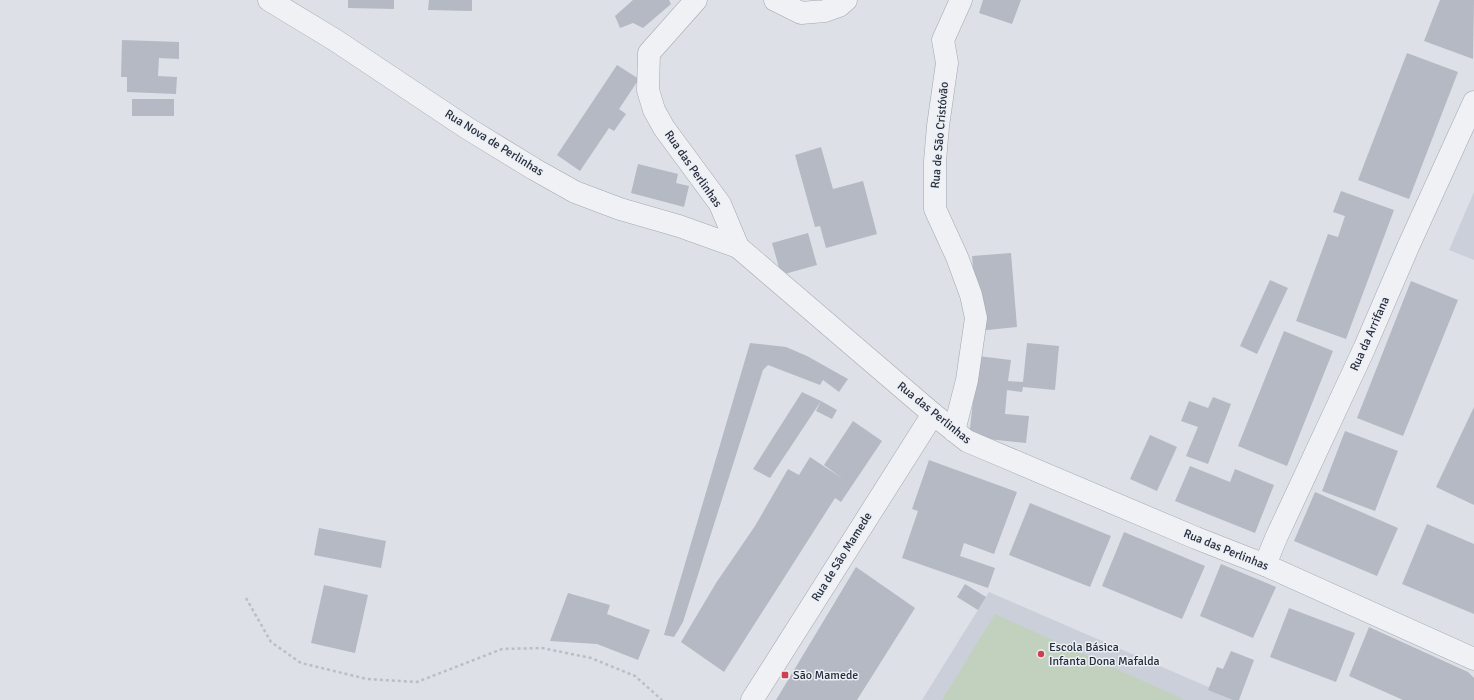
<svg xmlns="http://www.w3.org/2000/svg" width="1474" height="700" font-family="Signika,sans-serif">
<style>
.built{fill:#cbcfd9}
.pitch{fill:#c2d1be}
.building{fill:#b4b9c3}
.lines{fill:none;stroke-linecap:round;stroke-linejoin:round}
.street-casing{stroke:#a2a7b1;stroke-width:23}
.path{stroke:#bbbec5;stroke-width:2.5;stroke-dasharray:3 3;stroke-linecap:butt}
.street{stroke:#eff1f5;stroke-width:22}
.poi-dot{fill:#cd4051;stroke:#eceff4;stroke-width:1.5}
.labels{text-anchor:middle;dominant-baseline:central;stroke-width:3;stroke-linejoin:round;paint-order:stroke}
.street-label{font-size:12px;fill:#262e3d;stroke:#eceff4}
.poi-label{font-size:12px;fill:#262e3d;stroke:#eceff4;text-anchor:start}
</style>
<rect width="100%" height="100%" fill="#dde0e7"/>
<!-- built -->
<g class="built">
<polygon points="1474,192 1474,260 1449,250"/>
<polygon points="989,592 1236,699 1235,700 922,700"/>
</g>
<!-- pitch -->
<polygon class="pitch" points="995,614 1185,700 942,700"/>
<!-- building -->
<g class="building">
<polygon points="348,0 394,0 394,9 348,8"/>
<polygon points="429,0 472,0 472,11 428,10"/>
<polygon points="633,0 669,0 671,4 643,28 633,23 620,28 615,16"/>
<polygon points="983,0 1021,0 1012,24 979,13"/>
<polygon points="1440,0 1474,0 1473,59 1424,41"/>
<polygon points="122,40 179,42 179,59 159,58 158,76 177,77 176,94 127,92 127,77 121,77"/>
<polygon points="1407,53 1458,72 1409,199 1358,180"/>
<polygon points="617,65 639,79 619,109 626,114 614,131 609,128 580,171 557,155"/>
<rect x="132" y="99" width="42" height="17"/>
<polygon points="821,147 833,189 863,181 877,234 826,248 820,226 815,227 795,155"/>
<polygon points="638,164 678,174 676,183 689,186 684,207 631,193"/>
<polygon points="1341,191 1394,210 1346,339 1296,321 1328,234 1338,237 1345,216 1333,212"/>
<polygon points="808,233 817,265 781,275 772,243"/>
<polygon points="1011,253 1017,327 978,331 972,256"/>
<polygon points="1270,280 1288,288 1257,354 1240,346"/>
<polygon points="1411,281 1458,300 1403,436 1357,418"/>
<polygon points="1284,331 1333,351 1287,466 1238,446"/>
<polygon points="750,343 786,347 807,356 848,379 839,392 823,380 820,385 768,365 763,370 683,622 674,637 664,635"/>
<polygon points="1027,343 1059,346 1055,390 1023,387 1022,392 1007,390 1005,414 1029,416 1026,443 969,437 978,356 1011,360 1008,381 1023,382"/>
<polygon points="802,392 821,401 837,410 832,419 816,411 821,401 770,478 753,469"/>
<polygon points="1213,397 1231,404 1208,464 1186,456 1198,427 1181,421 1189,401 1208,408"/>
<polygon points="1474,407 1474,505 1436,487"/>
<polygon points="853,421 882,441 841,502 835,498 724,672 681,642 716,583 755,526 788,469 799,475 810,457 843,479 824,465"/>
<polygon points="1345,431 1398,451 1375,511 1322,491"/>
<polygon points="1150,435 1177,447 1157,491 1130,479"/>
<polygon points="929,460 1017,492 994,554 964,543 960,556 995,568 988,588 902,558 918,511 912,509"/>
<polygon points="1190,466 1230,482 1235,469 1274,485 1255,533 1175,501"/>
<polygon points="1315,492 1398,528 1377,576 1294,541"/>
<polygon points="1030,503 1111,536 1090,587 1009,555"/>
<polygon points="1427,524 1474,544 1474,614 1402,584"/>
<polygon points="319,528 386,541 381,568 314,555"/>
<polygon points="1124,532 1205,566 1182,619 1102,586"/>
<polygon points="1221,564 1276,587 1253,638 1200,616"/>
<polygon points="856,567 915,608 857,700 776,700"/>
<polygon points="965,584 986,597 978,610 957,597"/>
<polygon points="324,585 368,595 355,653 311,643"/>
<polygon points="568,593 610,605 607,614 650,630 638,660 597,644 550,641"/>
<polygon points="1289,608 1355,633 1336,682 1270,657"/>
<polygon points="1369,627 1468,672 1474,678 1474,700 1403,700 1349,676"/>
<polygon points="1231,651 1254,660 1239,700 1233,700 1208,690 1217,667 1223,669"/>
</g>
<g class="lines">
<!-- street casing -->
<g class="street-casing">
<g id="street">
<polyline points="269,0 335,40 467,128 534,169 575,192 620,209 679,226 738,247"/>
<polyline points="696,0 649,53 648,90 654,110 664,128 720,204 738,247 933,414 967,441 1196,538 1265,565 1474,659"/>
<polyline points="775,0 801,13 825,11 839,6 846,0"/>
<polyline points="954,431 967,380 976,318 971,295 957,257 935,209 935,161 938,126 947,63 943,40 961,0"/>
<polyline points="1265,565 1276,538 1364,349 1408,247 1474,102"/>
<polyline points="752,700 933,414"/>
</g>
</g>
<!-- path -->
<polyline class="path" points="246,598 271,642 301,663 367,679 417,682 502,649 542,648 591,658 635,676 662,700"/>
<!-- street -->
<use href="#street" class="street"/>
</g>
<!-- markers -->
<g class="poi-dot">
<circle cx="1041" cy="654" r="4"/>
<rect x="781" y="671" width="8" height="8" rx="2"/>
</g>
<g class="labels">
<!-- street labels -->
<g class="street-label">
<text transform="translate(940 135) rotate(-85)">Rua de São Cristóvão</text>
<text transform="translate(494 143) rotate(32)">Rua Nova de Perlinhas</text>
<text transform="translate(693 169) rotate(55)">Rua das Perlinhas</text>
<text transform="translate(1370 334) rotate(-66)">Rua da Arrifana</text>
<text transform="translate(934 413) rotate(39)">Rua das Perlinhas</text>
<text transform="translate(1226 550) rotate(22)">Rua das Perlinhas</text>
<text transform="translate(842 557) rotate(-58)">Rua de São Mamede</text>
</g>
<!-- poi labels -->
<g class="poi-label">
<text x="1049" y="647">Escola Básica<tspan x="1049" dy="14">Infanta Dona Mafalda</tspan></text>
<text x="793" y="675">São Mamede</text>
</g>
</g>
</svg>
